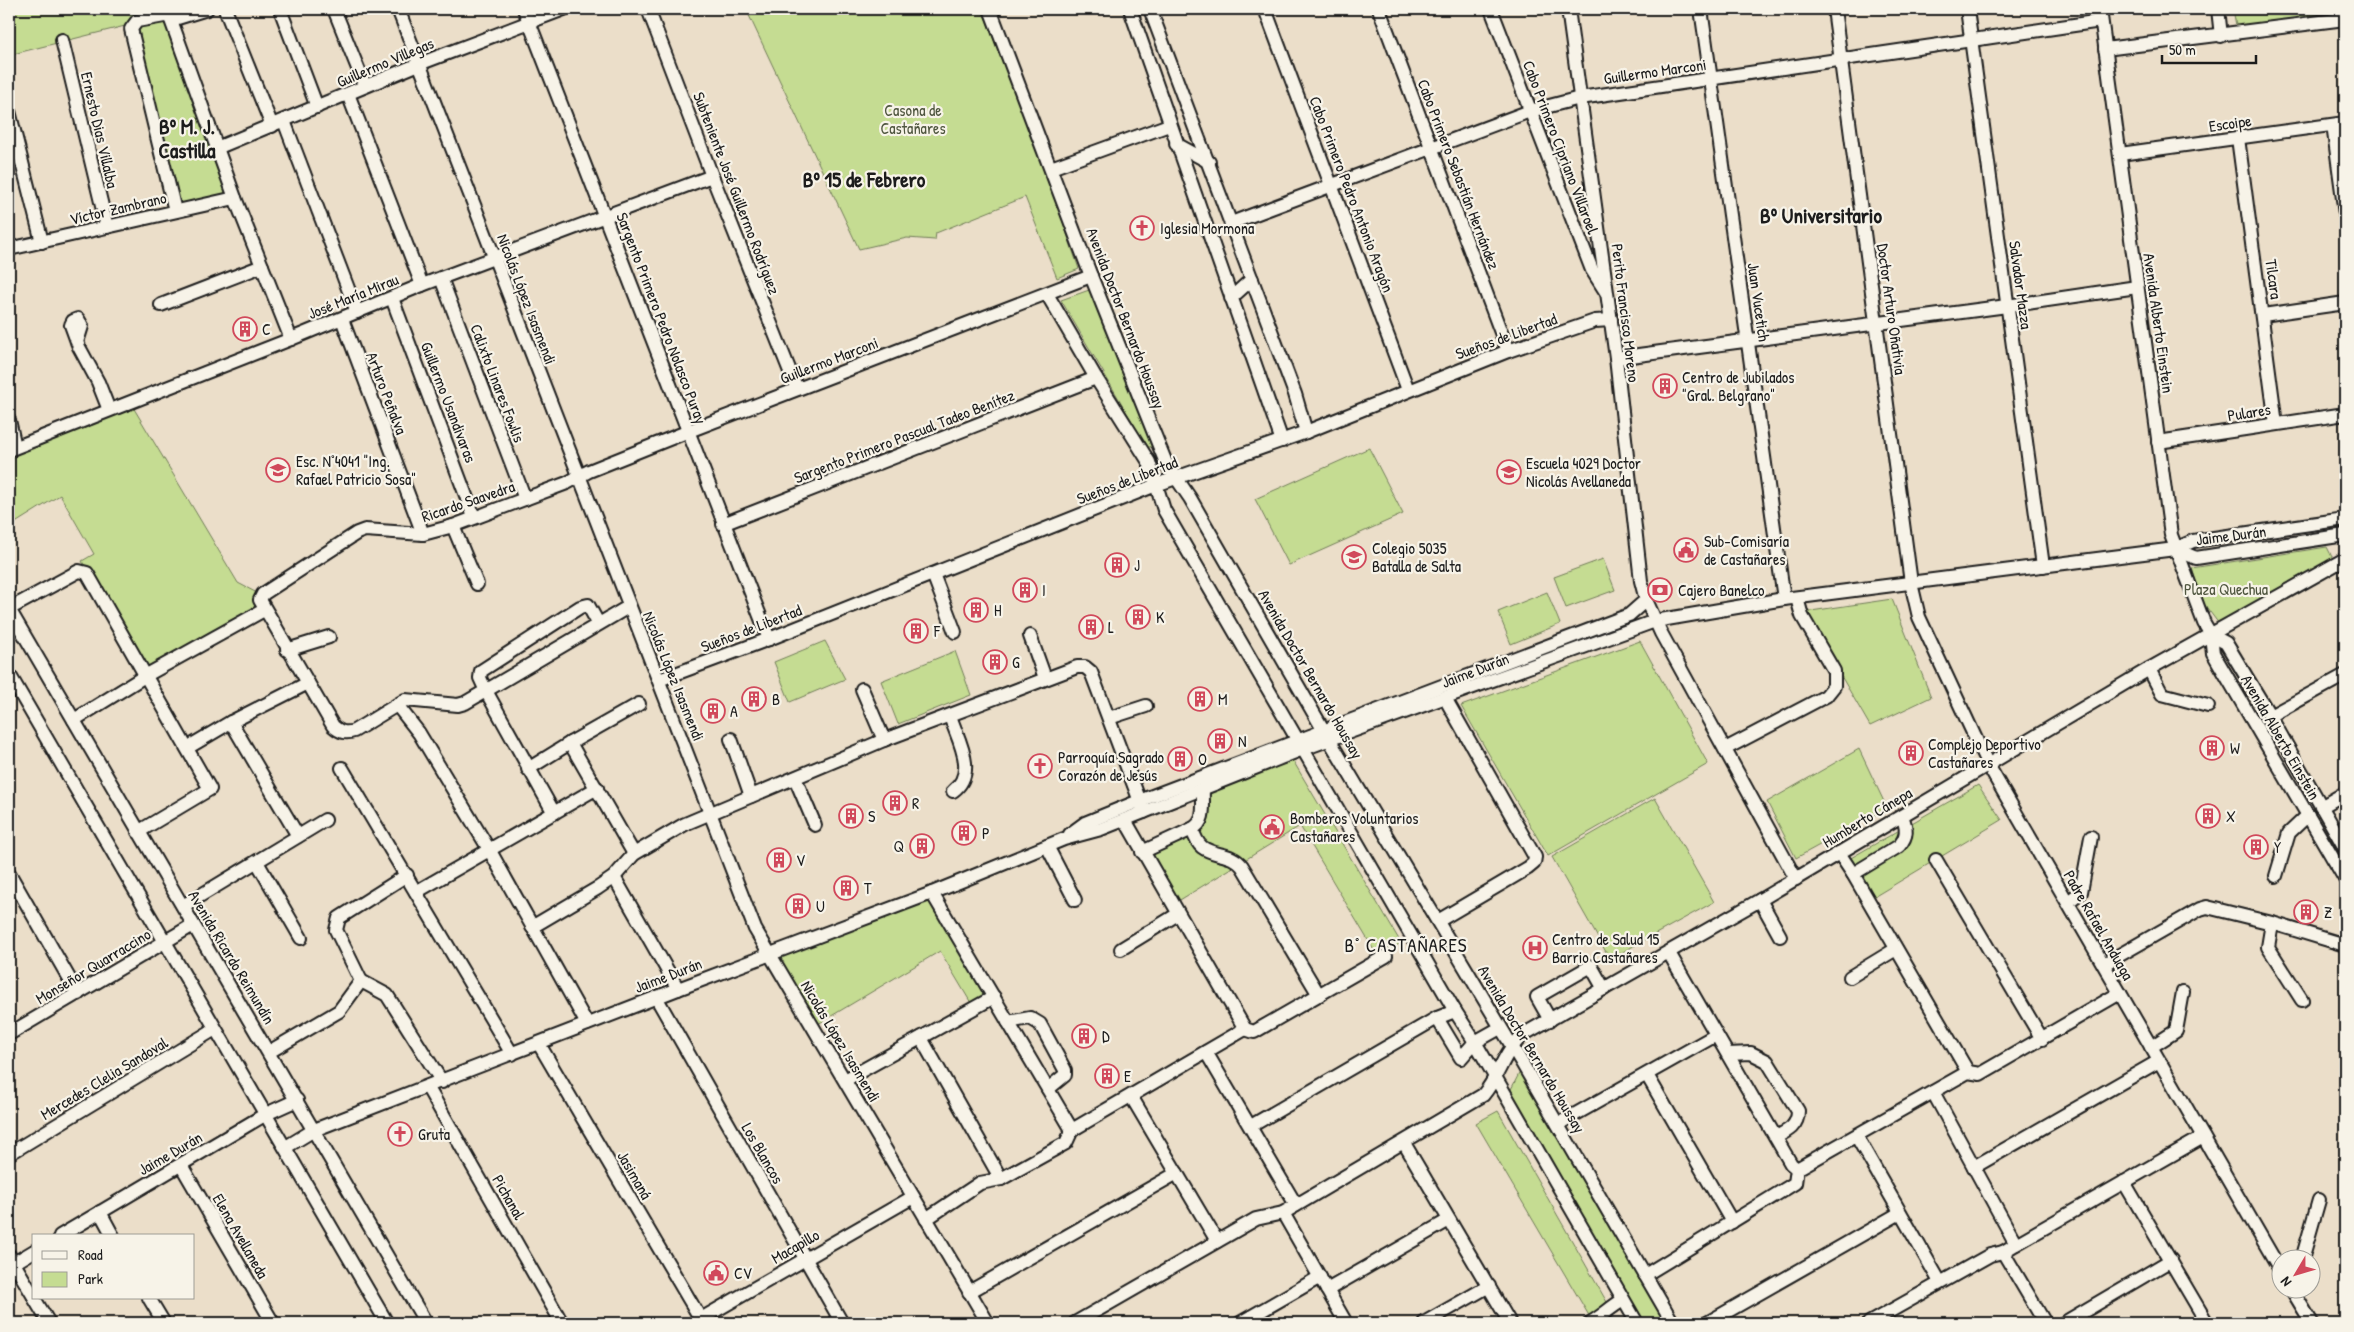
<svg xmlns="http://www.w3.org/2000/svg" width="2354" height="1332" font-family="'Patrick Hand',sans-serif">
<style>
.green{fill:#c5dc92;stroke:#707c57}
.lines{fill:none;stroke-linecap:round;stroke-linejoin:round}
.minor-casing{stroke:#1c1c1c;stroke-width:16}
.minor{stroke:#f7f3e8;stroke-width:12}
.labels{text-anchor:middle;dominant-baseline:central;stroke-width:4.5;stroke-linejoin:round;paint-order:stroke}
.street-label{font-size:16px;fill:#1c1c1c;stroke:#f7f3e8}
.park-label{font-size:16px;fill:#4f563f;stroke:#f7f3e8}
.poi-label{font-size:16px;fill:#1c1c1c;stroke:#f7f3e8;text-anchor:start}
.quarter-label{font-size:19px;letter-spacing:1px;fill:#1c1c1c;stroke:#f7f3e8}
.district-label{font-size:21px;font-weight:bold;fill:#1c1c1c;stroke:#f7f3e8}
</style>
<rect width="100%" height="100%" fill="#ebdec9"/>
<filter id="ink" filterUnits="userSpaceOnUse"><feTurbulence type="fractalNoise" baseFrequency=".02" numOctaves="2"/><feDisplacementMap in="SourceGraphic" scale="10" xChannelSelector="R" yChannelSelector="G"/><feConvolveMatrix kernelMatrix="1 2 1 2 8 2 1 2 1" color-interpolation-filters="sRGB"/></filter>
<g filter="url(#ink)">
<!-- green -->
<g class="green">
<polygon points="9,9 202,9 172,20 235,198 175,211 131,29 137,23 9,55"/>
<polygon points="746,9 982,9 1050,184 1079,269 1057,278 1025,197 936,233 935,240 907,238 859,249"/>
<polygon points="2233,9 2318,9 2319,17 2237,31"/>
<polygon points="1092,289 1155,447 1147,447 1061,300"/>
<polygon points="130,402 238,583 259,594 264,610 145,676 82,561 94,554 60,495 9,527 9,452"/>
<polygon points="1369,448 1403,514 1289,565 1255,499"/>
<polygon points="2327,547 2333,559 2219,624 2201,600 2192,568"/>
<polygon points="1603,559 1615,590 1566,608 1554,577"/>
<polygon points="1547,592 1560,624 1511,644 1498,612"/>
<polygon points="1892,599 1931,697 1870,726 1804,612"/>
<polygon points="825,641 845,679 790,702 774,662"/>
<polygon points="1640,641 1708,764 1548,856 1461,706"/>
<polygon points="955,651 971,695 898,724 881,681"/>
<polygon points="1859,749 1887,808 1796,858 1767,802"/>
<polygon points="1292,759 1401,943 1378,957 1300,826 1175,903 1144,854 1192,829 1202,818 1203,789"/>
<polygon points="1978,785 2002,820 1872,898 1849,859"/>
<polygon points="1655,798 1714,902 1610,959 1552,857"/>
<polygon points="928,894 994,997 974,1008 940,951 813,1027 770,954"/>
<polygon points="1522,1068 1672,1323 1638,1323 1506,1099"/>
<polygon points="1498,1111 1608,1304 1591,1319 1476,1123"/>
</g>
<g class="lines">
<!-- minor casing -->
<g class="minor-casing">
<g id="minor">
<polyline points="167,9 235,198 291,339"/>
<polyline points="225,9 272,126"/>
<polyline points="280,9 317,107"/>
<polyline points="334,9 365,86"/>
<polyline points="398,9 755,929 988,1323"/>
<polyline points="524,9 769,639"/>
<polyline points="648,9 712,176 797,389"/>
<polyline points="990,9 1091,276 1166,463 1190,498 1324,731 1522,1063 1673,1323"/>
<polyline points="1130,9 1282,441"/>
<polyline points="1150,9 1295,394 1306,432"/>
<polyline points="1265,9 1408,390"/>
<polyline points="1379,9 1508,351"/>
<polyline points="1491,9 1592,270 1606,292"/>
<polyline points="1568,9 1616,358 1641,581 1646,600 1661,633 1796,879"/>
<polyline points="1701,9 1784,599"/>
<polyline points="1834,9 1911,583 1919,617 1988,765 2282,1273"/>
<polyline points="1967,9 2043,566"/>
<polyline points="2100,9 2171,535 2204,623 2211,635 2226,643 2270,716 2345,848"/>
<polyline points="2218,9 2221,36"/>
<polyline points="170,15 137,21 131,29 175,211"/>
<polyline points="171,20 207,9"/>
<polyline points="62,40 107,227"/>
<polyline points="2105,49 2345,19"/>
<polyline points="348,94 422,285"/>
<polyline points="9,111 42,242"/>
<polyline points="284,121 357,312"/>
<polyline points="2333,125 2345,214"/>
<polyline points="2238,138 2276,424"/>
<polyline points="1176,144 1209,162"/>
<polyline points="219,147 419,64 564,9"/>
<polyline points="2120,154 2345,123"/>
<polyline points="1051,168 1169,125"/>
<polyline points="1231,223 1530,111 1580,98 2101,21"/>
<polyline points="9,249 235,198"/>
<polyline points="441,278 525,499"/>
<polyline points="1047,294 1096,378 1149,462 1164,510 1455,1011 1475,1042 1637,1323"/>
<polyline points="392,298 474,517"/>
<polyline points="1231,298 1252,279"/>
<polyline points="161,305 262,266"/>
<polyline points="2263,315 2345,303"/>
<polyline points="342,319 423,534"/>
<polyline points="77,342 82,326 78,319 73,321 71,325 79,347 98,382 109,410"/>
<polyline points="1616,358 2007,306 2137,287"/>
<polyline points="9,420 15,447"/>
<polyline points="2158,442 2345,414"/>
<polyline points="9,450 291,339 422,285 712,176"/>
<polyline points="723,524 1096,378"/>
<polyline points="453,526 477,584"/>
<polyline points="2175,549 2196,558 2345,535"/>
<polyline points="933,574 955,632"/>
<path d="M628 607 465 703 458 705 405 700 354 731C345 734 340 732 333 726L260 600 263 594 357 533 365 530 423 534 453 526 567 483 589 471 689 431 1091 276"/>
<polyline points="9,609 426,1323"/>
<polyline points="9,609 79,571 87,573 210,789 138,832"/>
<polyline points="2211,635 2213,653 2345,879"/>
<polyline points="1030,636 1045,678"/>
<polyline points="287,650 329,637"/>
<polyline points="2149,669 2162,694 2208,706"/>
<polyline points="9,674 387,1323"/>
<polyline points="659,680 769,639 1156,485 1306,432 1508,351 1595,321 1611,320"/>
<polyline points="862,689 884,740"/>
<polyline points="397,705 419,733 490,851 587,1024"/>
<path d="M950 716C958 740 978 772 953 791"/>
<polyline points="2270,716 2345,675"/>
<polyline points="1109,718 1146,706"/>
<polyline points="74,720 145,676 264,610"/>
<polyline points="731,739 751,796"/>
<polyline points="570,743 639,704"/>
<polyline points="187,748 231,722"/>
<polyline points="1725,749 1826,696 1834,686 1834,671 1802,616 1797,598"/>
<polyline points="342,768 512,1054"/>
<polyline points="528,769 570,743 634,854"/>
<polyline points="795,778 815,825"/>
<polyline points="2321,807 2345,793"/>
<polyline points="554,813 486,691 480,678 481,671 580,607 588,605 598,623"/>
<polyline points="1125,820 1245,1029 1254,1032 1386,956"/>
<path d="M1192 829C1207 822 1202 803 1203 789"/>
<polyline points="1070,834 1085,823 1139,801 1621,618 1629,615 1646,600"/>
<polyline points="298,836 231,722 308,683"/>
<polyline points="1047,846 1075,900"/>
<path d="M1142 852 1192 829C1194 835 1197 843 1202 847 1215 857 1231 852 1242 866L1319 995"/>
<polyline points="1839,853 1853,874 1968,1072"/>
<polyline points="1936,860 2042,1039"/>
<polyline points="257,862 301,938"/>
<polyline points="9,873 78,994"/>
<path d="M1853 874 1899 846C1908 836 1907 828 1902 816"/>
<polyline points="2276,876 2289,833 2308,815"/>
<polyline points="614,877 678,989"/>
<polyline points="416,892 597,788"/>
<polyline points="932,893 1072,1130"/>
<polyline points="1760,900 1780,936"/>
<polyline points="2068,902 2081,892 2091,837"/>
<polyline points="183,906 325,820"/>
<polyline points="1438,921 1528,868 1534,863 1535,857 1445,698"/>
<polyline points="2272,923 2268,947 2302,1000"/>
<polyline points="532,927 598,888 614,877 634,854 685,824 884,740 1077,667 1085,667 1091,672 1144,812"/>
<polyline points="1121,949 1178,914"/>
<polyline points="1669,953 1791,1164 1797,1169"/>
<polyline points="2104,964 2200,909 2207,907 2272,923 2345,945"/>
<polyline points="1850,977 1896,949"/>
<polyline points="361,981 336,930 339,918 407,875"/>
<polyline points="656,997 842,1323"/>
<polyline points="1437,1018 1461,1058 1475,1042 1500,1028"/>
<polyline points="1550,1020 1537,997 1591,966 1604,989"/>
<polyline points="1008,1022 1030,1018 1040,1024 1065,1070 1065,1075 1048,1089"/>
<polyline points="9,1034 193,925"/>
<polyline points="921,1038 1001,1179"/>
<polyline points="539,1044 703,1323"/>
<polyline points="2151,1047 2176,1031 2183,992"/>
<polyline points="269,1052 339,1011 361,981 387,995 442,1082"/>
<polyline points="1206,1052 1296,1205"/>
<path d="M1728 1054 1751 1053 1767 1061 1798 1111C1798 1126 1788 1131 1776 1137"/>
<polyline points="1647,1075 1732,1222"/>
<polyline points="845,1080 994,997"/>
<polyline points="428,1088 562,1323"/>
<polyline points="1933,1092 2016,1244"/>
<polyline points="1131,1096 1217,1241"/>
<polyline points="1558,1124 1716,1035"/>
<polyline points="1251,1126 1437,1018 1455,1011"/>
<polyline points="1857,1137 1940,1282"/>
<polyline points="1404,1143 1510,1323"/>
<polyline points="286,1147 314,1130 678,989 932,893 1064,839 1101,829 1303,749 1655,621 1784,599 2175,549 2193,541 2345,519"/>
<polyline points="9,1154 215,1029"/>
<polyline points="181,1165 273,1323"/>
<polyline points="1974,1167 2159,1061"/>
<polyline points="1797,1169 1968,1072 1980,1074 2120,993"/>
<polyline points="2124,1182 2207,1323"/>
<polyline points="100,1212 113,1236"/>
<polyline points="1283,1213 1346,1323"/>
<polyline points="926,1219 980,1183 1001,1179 1066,1143 1072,1130 1245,1029"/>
<polyline points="60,1236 266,1114 297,1100"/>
<polyline points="2003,1252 2045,1323"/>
<polyline points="9,1255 34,1297"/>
<polyline points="2300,1260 2303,1256 2319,1200"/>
<polyline points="14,1263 34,1251"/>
<polyline points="1645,1275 1795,1183 1797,1169"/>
<polyline points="1327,1290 1449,1220"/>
<polyline points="2292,1290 2312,1323"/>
<polyline points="969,1292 1177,1173"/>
<polyline points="34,1298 49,1323"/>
<polyline points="149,1298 164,1323"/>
<polyline points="694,1323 913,1197"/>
<path d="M1075 1323 1256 1219 1283 1213 1483 1095C1501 1074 1503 1050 1526 1033L1760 900 2149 669 2345 559"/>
<polyline points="1240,1323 1320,1277"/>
<polyline points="1424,1323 1489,1286"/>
<path d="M1590 1323C1602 1316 1611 1307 1623 1300"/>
<polyline points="1707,1323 1900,1213"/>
<polyline points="1869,1323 1990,1255 2003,1252 2016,1244 2203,1137"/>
<polyline points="2064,1323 2171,1260"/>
</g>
</g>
<!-- minor -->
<use href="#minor" class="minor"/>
</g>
</g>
<!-- icons -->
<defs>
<g id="church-ring" transform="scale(1.25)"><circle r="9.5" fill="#f7f3e8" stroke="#d1495b" stroke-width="1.5"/><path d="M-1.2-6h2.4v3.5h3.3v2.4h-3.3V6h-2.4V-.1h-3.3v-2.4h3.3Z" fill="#d1495b"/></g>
<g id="building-ring" transform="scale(1.25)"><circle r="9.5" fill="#f7f3e8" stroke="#d1495b" stroke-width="1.5"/><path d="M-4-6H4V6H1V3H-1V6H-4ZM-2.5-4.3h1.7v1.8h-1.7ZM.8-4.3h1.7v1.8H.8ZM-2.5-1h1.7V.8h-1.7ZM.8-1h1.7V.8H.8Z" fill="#d1495b"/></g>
<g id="school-ring" transform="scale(1.25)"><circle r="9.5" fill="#f7f3e8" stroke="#d1495b" stroke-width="1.5"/><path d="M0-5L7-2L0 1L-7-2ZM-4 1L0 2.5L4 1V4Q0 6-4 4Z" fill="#d1495b"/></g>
<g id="civic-ring" transform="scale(1.25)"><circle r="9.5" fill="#f7f3e8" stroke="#d1495b" stroke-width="1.5"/><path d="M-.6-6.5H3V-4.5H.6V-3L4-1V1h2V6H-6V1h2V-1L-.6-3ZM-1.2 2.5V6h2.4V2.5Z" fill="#d1495b"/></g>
<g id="bank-ring" transform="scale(1.25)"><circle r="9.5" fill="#f7f3e8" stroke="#d1495b" stroke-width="1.5"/><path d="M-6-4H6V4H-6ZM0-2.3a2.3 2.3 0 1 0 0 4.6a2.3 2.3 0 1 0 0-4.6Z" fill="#d1495b"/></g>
<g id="hospital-ring" transform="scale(1.25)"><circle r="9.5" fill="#f7f3e8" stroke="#d1495b" stroke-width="1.5"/><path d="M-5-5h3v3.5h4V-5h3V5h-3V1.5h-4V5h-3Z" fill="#d1495b"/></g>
</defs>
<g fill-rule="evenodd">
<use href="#church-ring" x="1142" y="228"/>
<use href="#building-ring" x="245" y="329"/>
<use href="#building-ring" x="1665" y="386"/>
<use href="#school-ring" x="278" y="470"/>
<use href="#school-ring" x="1509" y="472"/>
<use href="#civic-ring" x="1686" y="550"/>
<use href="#school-ring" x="1354" y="557"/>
<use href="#building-ring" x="1117" y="565"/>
<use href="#building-ring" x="1025" y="590"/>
<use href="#bank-ring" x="1660" y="590"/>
<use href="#building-ring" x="976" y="610"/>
<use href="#building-ring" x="1138" y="617"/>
<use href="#building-ring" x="1091" y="627"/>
<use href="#building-ring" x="916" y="631"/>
<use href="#building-ring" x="995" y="662"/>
<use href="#building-ring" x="754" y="699"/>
<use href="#building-ring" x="1200" y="699"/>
<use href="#building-ring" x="713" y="711"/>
<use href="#building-ring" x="1220" y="741"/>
<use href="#building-ring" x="2212" y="748"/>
<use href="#building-ring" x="1911" y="753"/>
<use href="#building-ring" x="1180" y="759"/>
<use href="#church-ring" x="1040" y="766"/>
<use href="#building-ring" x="895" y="803"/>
<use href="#building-ring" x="851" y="816"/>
<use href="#building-ring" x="2208" y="816"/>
<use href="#civic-ring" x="1272" y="827"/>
<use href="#building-ring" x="964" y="833"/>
<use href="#building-ring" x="922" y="846"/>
<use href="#building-ring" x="2256" y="847"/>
<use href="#building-ring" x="779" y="860"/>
<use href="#building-ring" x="846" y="888"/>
<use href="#building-ring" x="798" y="906"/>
<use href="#building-ring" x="2306" y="912"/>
<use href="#hospital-ring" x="1535" y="948"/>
<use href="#building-ring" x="1084" y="1036"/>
<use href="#building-ring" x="1107" y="1076"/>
<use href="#church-ring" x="400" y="1134"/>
<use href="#civic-ring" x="716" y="1273"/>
</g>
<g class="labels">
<!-- street labels -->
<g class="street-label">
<text transform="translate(385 62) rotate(-23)">Guillermo Villegas</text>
<text transform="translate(1655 71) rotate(-8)">Guillermo Marconi</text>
<text transform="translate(2230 123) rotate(-8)">Escoipe</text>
<text transform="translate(100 130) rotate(77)">Ernesto Dias Villalba</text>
<text transform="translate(1561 147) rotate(69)">Cabo Primero Cipriano Villaroel</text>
<text transform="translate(1459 174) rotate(69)">Cabo Primero Sebastián Hernández</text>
<text transform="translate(737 193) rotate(69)">Subteniente José Guillermo Rodríguez</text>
<text transform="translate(1352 194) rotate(69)">Cabo Primero Pedro Antonio Aragón</text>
<text transform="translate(118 208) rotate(-13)">Víctor Zambrano</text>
<text transform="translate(2274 279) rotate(82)">Tilcara</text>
<text transform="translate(2021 285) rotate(82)">Salvador Mazza</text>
<text transform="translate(353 296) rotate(-22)">José María Mirau</text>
<text transform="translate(527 299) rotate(69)">Nicolás López Isasmendi</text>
<text transform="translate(1759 302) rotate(82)">Juan Vucetich</text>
<text transform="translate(1892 309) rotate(82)">Doctor Arturo Oñativia</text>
<text transform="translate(1626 313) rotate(83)">Perito Francisco Moreno</text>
<text transform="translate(662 318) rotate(69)">Sargento Primero Pedro Nolasco Puray</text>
<text transform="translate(1126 318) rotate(69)">Avenida Doctor Bernardo Houssay</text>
<text transform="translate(2159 323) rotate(82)">Avenida Alberto Einstein</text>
<text transform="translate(1506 336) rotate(-20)">Sueños de Libertad</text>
<text transform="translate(829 360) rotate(-21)">Guillermo Marconi</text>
<text transform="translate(498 383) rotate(69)">Calixto Linares Fowlis</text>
<text transform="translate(387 393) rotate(69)">Arturo Peñalva</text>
<text transform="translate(449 402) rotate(69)">Guillermo Usandivaras</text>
<text transform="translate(2249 412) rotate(-9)">Pulares</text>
<text transform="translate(904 436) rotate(-21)">Sargento Primero Pascual Tadeo Benítez</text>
<text transform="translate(1127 480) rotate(-21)">Sueños de Libertad</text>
<text transform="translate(468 501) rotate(-19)">Ricardo Saavedra</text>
<text transform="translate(2231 535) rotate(-7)">Jaime Durán</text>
<text transform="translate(751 628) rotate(-21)">Sueños de Libertad</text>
<text transform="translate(1475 670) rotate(-21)">Jaime Durán</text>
<text transform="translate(1311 674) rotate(60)">Avenida Doctor Bernardo Houssay</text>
<text transform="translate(674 676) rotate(68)">Nicolás López Isasmendi</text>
<text transform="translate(2281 737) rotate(60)">Avenida Alberto Einstein</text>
<text transform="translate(1867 817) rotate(-31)">Humberto Cánepa</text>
<text transform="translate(2099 925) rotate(60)">Padre Rafael Anduaga</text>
<text transform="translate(232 957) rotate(59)">Avenida Ricardo Reimundín</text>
<text transform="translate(93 966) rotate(-31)">Monseñor Quarraccino</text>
<text transform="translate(668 975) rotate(-21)">Jaime Durán</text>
<text transform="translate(841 1041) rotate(59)">Nicolás López Isasmendi</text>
<text transform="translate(1532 1049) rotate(59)">Avenida Doctor Bernardo Houssay</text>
<text transform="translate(104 1078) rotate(-31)">Mercedes Clelia Sandoval</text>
<text transform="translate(170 1153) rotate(-30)">Jaime Durán</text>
<text transform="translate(763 1153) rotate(60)">Los Blancos</text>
<text transform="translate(635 1175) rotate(60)">Jasimaná</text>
<text transform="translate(509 1197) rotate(60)">Pichanal</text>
<text transform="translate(241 1236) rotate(60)">Elena Avellaneda</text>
<text transform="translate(795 1246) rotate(-30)">Macapillo</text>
</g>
<!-- park labels -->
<g class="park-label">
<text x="913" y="110">Casona de<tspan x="913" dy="18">Castañares</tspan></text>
<text x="2226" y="589">Plaza Quechua</text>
</g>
<!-- poi labels -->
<g class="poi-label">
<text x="1160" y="228">Iglesia Mormona</text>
<text x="262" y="329">C</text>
<text x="1682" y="377">Centro de Jubilados<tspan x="1682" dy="18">"Gral. Belgrano"</tspan></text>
<text x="296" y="461">Esc. N°4041 "Ing.<tspan x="296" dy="18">Rafael Patricio Sosa"</tspan></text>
<text x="1526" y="463">Escuela 4029 Doctor<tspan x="1526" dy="18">Nicolás Avellaneda</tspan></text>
<text x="1704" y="541">Sub-Comisaría<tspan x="1704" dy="18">de Castañares</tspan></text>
<text x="1372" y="548">Colegio 5035<tspan x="1372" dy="18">Batalla de Salta</tspan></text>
<text x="1134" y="565">J</text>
<text x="1042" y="590">I</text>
<text x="1678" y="590">Cajero Banelco</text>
<text x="994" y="610">H</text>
<text x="1156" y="617">K</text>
<text x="1108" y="627">L</text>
<text x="934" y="631">F</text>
<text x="1012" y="662">G</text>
<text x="772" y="699">B</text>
<text x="1218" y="699">M</text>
<text x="730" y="711">A</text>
<text x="1238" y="741">N</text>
<text x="1928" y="744">Complejo Deportivo<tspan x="1928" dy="18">Castañares</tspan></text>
<text x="2230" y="748">W</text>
<text x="1058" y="757">Parroquía Sagrado<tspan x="1058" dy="18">Corazón de Jesús</tspan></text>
<text x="1198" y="759">O</text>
<text x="912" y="803">R</text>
<text x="868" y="816">S</text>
<text x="2226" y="816">X</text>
<text x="1290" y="818">Bomberos Voluntarios<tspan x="1290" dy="18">Castañares</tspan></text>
<text x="982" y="833">P</text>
<text x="904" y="846" text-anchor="end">Q</text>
<text x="2274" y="847">Y</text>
<text x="796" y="860">V</text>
<text x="864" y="888">T</text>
<text x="816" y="906">U</text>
<text x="2324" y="912">Z</text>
<text x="1552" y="939">Centro de Salud 15<tspan x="1552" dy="18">Barrio Castañares</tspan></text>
<text x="1102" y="1036">D</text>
<text x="1124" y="1076">E</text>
<text x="418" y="1134">Gruta</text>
<text x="734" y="1273">CV</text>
</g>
<!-- quarter labels -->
<g class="quarter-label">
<text x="1406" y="945">B° CASTAÑARES</text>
</g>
<!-- district labels -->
<g class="district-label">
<text x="187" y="126">Bº M. J.<tspan x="187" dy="24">Castilla</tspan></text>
<text x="864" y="179">Bº 15 de Febrero</text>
<text x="1821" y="215">Bº Universitario</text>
</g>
</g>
<!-- margin -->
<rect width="2354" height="1332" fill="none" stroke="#f7f3e8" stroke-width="30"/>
<rect x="15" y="15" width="2324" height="1302" fill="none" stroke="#1c1c1c" stroke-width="2" filter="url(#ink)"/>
<!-- legend -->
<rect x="32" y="1234" width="162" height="65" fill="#f7f3e8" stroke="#9f9d96"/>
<rect x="42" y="1251" width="25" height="8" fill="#f7f3e8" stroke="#9f9d96"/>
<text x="78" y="1260" font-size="15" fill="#1c1c1c">Road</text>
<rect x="42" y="1272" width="25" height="15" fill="#c5dc92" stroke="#9f9d96"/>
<text x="78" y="1284" font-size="15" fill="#1c1c1c">Park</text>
<!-- north arrow -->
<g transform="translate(2296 1274) rotate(232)"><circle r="24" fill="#f7f3e8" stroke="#9f9d96"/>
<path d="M0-4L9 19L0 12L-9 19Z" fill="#d1495b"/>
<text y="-8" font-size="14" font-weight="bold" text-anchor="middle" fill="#1c1c1c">N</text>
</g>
<!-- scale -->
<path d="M2162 55v8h94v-8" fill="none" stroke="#1c1c1c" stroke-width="2.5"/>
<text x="2169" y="55" font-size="15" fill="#1c1c1c" stroke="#f7f3e8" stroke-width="4" paint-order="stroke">50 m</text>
</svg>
